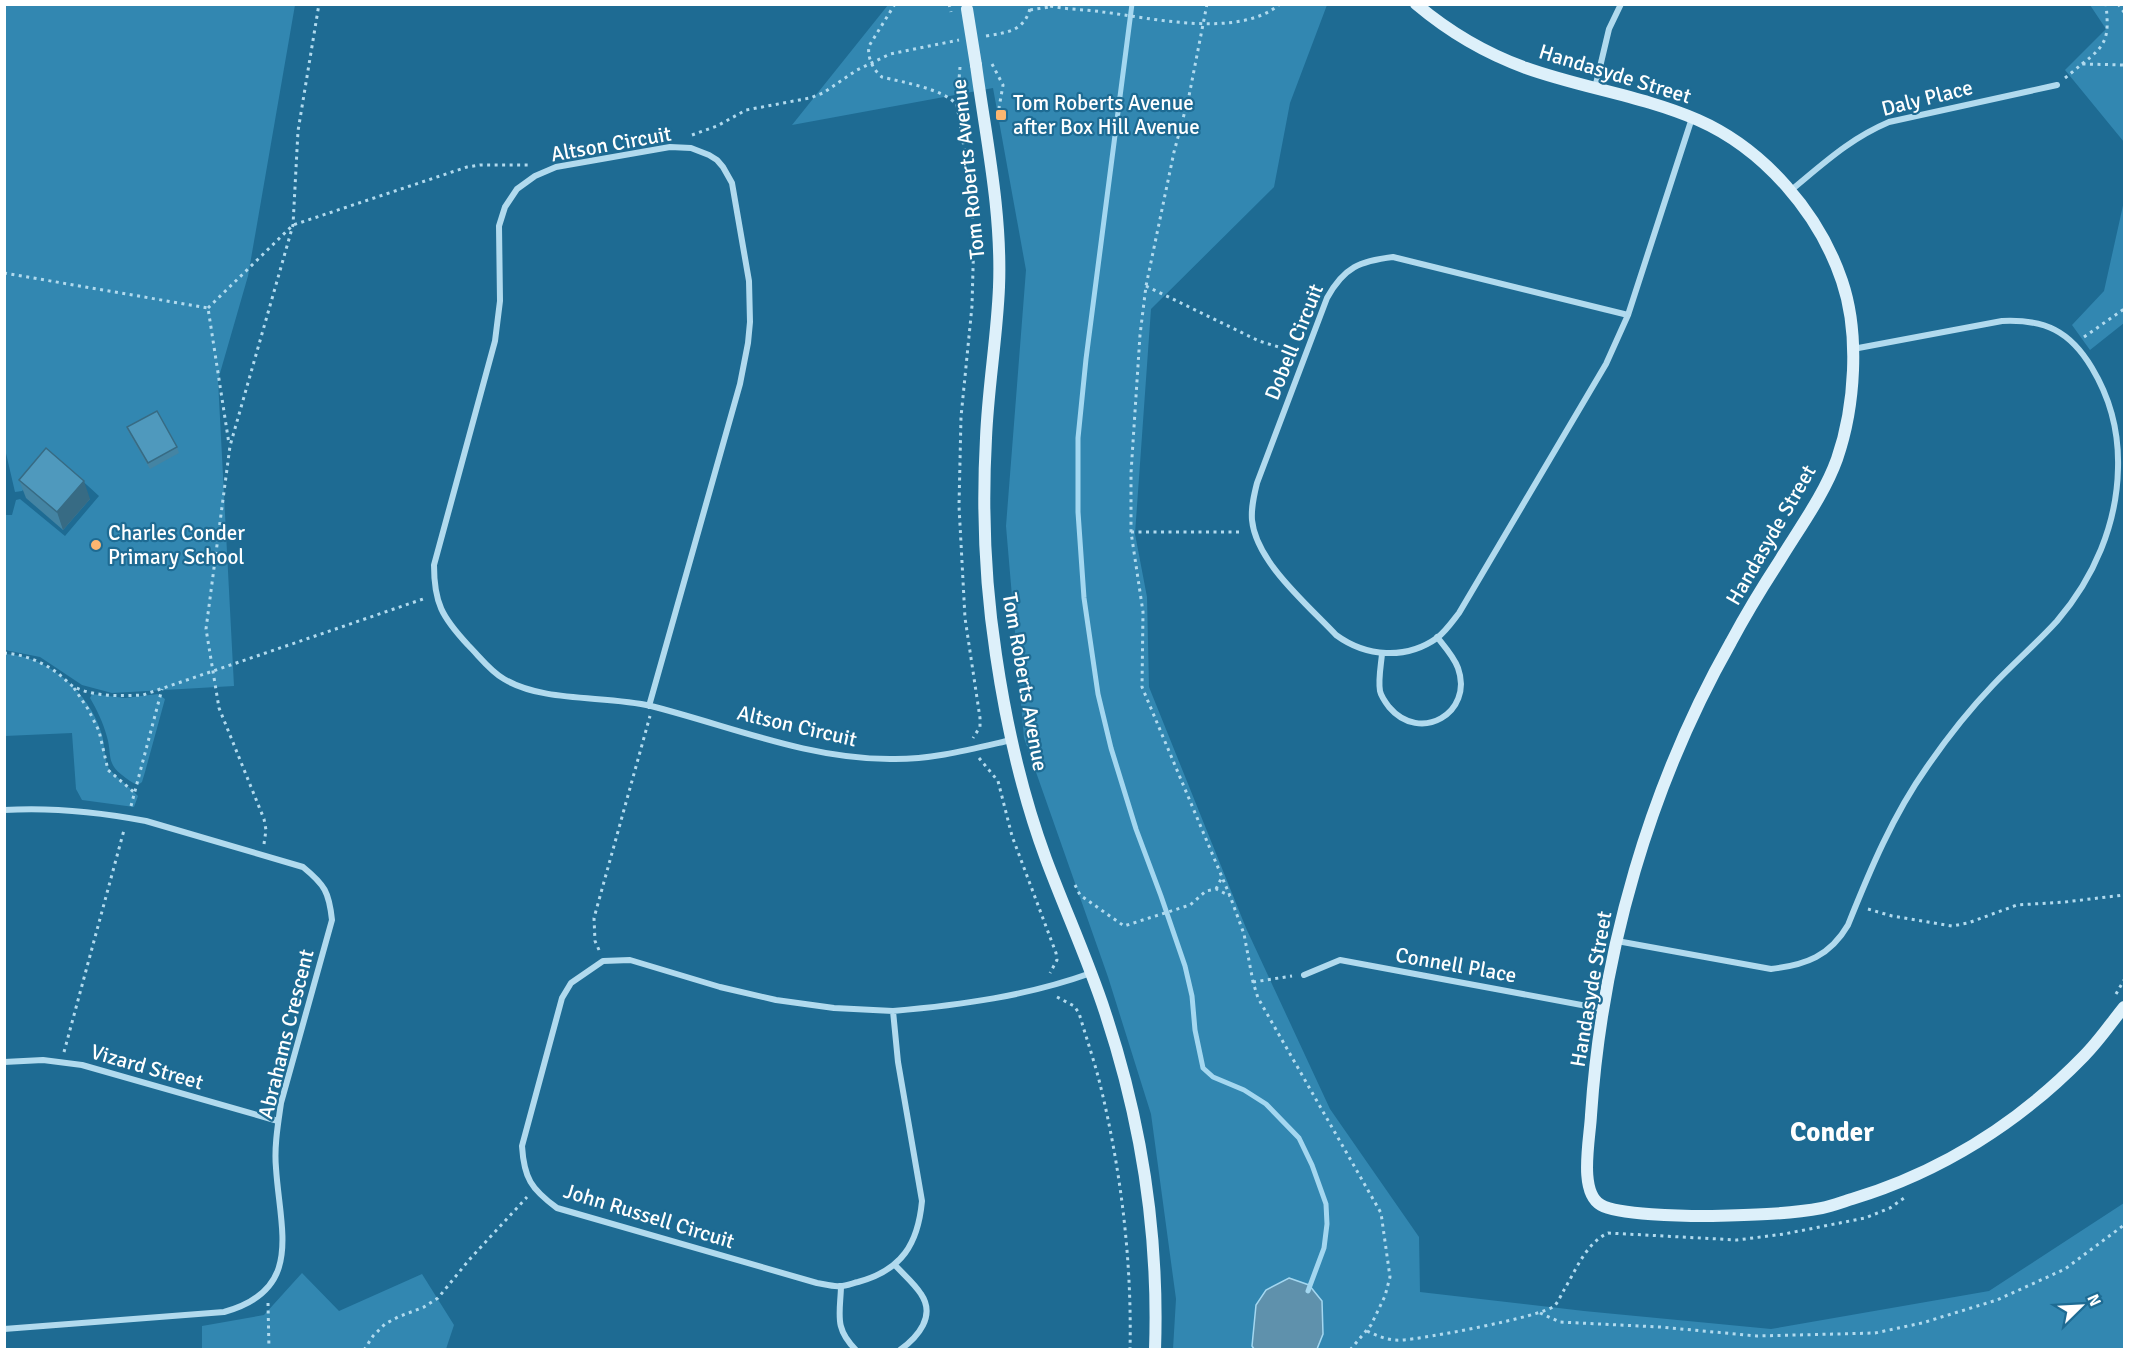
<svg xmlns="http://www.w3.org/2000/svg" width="2129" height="1354" font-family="Signika,sans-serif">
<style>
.green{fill:#3287b1}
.water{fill:#5f91ac;stroke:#a4d7f0;stroke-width:1.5}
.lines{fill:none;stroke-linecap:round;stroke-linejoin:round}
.stream{stroke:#a4d7f0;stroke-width:5}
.path{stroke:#b1daee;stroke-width:3;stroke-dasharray:3 4.5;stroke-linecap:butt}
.street{stroke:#b1daee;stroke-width:6}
.secondary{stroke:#ddf0fa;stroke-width:12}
.secondary-bridge{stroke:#ddf0fa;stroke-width:12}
.wall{fill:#4484a3}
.shaded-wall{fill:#376b84}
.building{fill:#4f99bd;stroke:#376b84;stroke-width:1.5}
.poi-dot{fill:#fcb670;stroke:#1e6b93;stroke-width:2}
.labels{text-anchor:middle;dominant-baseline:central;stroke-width:4.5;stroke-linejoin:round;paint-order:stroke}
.street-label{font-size:21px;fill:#fff;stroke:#1e6b93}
.poi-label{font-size:21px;fill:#fff;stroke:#1e6b93;text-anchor:start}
.district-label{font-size:27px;font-weight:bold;fill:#fff;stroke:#1e6b93}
</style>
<rect width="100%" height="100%" fill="#1e6b93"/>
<!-- green -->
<g class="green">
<polygon points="4,5 295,5 248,276 218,380 234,686 112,693 82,685 40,657 5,650 5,515 12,515 16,500 20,499 65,536 99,496 54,455 22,491 15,492 5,449"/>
<polygon points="888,5 1327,5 1290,103 1274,187 1151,309 1135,534 1147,597 1149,687 1246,928 1330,1109 1419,1237 1420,1292 1584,1311 1771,1329 1989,1291 2124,1203 2124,1349 1173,1349 1176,1299 1151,1114 1108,977 1024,738 1006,526 1026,270 993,88 792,125"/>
<polygon points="2090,5 2124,5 2124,142 2065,70 2106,29"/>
<polygon points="2124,201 2124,323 2090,350 2072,325 2104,291"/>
<path d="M5 654C49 656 90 693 102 735 105 745 104 758 108 767 111 773 131 788 138 796L134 807 82 800 76 789 72 733 5 736Z"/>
<path d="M92 694 125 698 158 694 165 699 145 772 142 782 138 785C132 783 127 779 122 775 106 763 112 753 107 737 103 722 97 710 90 698Z"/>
<polygon points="302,1273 339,1311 422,1274 454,1325 446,1349 202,1349 202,1326 264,1315"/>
</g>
<!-- water -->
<polygon class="water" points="1289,1278 1309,1285 1322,1301 1323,1334 1317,1349 1254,1349 1252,1346 1256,1305 1266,1290"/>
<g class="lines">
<!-- stream -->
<polyline class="stream" points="1132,4 1086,359 1078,438 1078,512 1084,598 1098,694 1111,748 1136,829 1161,896 1185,966 1192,996 1195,1030 1203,1068 1213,1077 1244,1090 1266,1104 1299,1138 1312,1165 1326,1204 1327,1224 1324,1248 1308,1291"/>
<!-- path -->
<g class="path">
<path d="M895 4 869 46C867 57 873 70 882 77 902 82 944 89 957 105"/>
<polyline points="949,4 951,12"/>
<path d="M1043 4C1062 10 1084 9 1103 12 1152 18 1239 39 1280 4"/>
<polyline points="1207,4 1189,96 1174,152 1146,286 1140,335 1131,473 1131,532 1143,612 1142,687 1230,896 1244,934 1253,982 1258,998 1381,1213 1390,1277 1385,1296 1371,1325 1350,1350"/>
<polyline points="2118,4 2124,12"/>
<polyline points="1030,10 1049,7"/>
<path d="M986 36C1009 32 1026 31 1031 4"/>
<polyline points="992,64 1003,85 999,108"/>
<path d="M2082 64C2108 44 2109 37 2106 4"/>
<polyline points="960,67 957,105 969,178 974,233 972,306 961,417 959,506 965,618 980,718 980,727 973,738"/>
<polyline points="2065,78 2082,64 2124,65"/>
<polyline points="692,135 717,126 746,110 810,98 823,93 857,70 890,54 959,40"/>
<polyline points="4,273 208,308 229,444"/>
<polyline points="1146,286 1259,341 1295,352"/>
<polyline points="208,308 293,225 467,167 480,165 529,165"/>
<polyline points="2084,337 2124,309"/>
<polyline points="1131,532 1243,532"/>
<path d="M4 653C24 654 45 663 60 675 65 679 69 684 74 687 95 697 121 696 143 695L426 598"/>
<polyline points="74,688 88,709 99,731 108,770 135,793"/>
<polyline points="979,758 998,781 1012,836 1056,953 1057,960 1050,973"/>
<polyline points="131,806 162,689"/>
<polyline points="264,844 266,830 264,819 219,708 206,629 230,446 293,225 298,131 319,4"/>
<polyline points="1075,885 1080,895 1124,926 1190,905 1206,891 1216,889 1230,896"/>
<polyline points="1216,889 1222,877"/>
<polyline points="1868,909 1892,916 1952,926 1968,923 2017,905 2065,902 2124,895"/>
<polyline points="599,950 595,941 594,918 650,716"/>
<polyline points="1253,982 1292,976"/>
<polyline points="2116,994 2124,980"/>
<path d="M1057 997 1074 1006 1079 1013C1086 1037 1094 1060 1100 1084 1121 1170 1132 1261 1130 1350"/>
<polyline points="64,1052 124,830"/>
<polyline points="268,1303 269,1350"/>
<polyline points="1540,1313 1560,1322 1660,1327 1757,1336 1875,1333 1922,1323 1997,1300 2065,1269 2124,1225"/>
<path d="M1367 1331C1378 1336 1388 1341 1402 1340 1423 1339 1541 1317 1554 1306 1558 1303 1561 1295 1564 1290 1576 1270 1586 1243 1608 1233L1737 1240 1784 1234 1865 1218 1890 1208 1904 1198"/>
<polyline points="364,1350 373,1336 385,1324 398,1317 424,1307 438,1298 469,1260 527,1197"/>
</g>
<!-- street -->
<g class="street">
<polyline points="1595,88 1609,29 1621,4"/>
<path d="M1790 191C1823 164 1849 139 1889 122L2057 85"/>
<path d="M1628 315 1606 364 1459 613C1452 622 1446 631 1437 638 1406 660 1366 657 1336 635 1308 605 1256 562 1252 520 1251 507 1254 495 1257 483L1327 298C1344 267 1360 261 1393 257L1628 315 1692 118"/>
<path d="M1382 654C1381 665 1378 680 1380 691 1381 696 1386 703 1389 707 1420 744 1474 713 1458 668 1454 657 1445 647 1437 637"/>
<path d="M649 706 740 384 748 343 750 322 749 281 732 183 723 167 717 160 709 155 691 148 670 147 556 167 535 176 517 189 505 207 499 226 500 301 495 341 434 565C434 603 442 617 468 645 480 657 490 671 504 679 544 703 606 695 651 706 730 726 808 759 890 759 931 760 972 749 1011 740"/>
<path d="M4 810C53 807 99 812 146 821L303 867C325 885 329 892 332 920L281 1103C278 1124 274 1147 276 1168 280 1231 304 1290 224 1312L4 1329"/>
<path d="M1617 941 1771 969C1806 965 1830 956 1848 925 1870 870 1893 815 1927 767 1947 738 1969 710 1993 685 2014 663 2037 643 2057 621 2094 578 2117 524 2118 468 2119 433 2110 398 2092 368 2070 331 2045 319 2002 321L1853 349"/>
<polyline points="1304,975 1340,960 1603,1009"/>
<path d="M893 1011 834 1008 776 1000 720 987 630 960 603 961 571 983 562 998 522 1146C524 1178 531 1189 557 1208L817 1283C824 1284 833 1287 840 1286 846 1286 853 1283 858 1282 902 1270 918 1244 922 1201L898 1062 893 1011C961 1005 1027 996 1091 973"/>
<polyline points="4,1062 43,1060 82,1065 278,1121"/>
<path d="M895 1265C903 1274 914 1283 921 1294 936 1316 918 1337 900 1350"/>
<path d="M841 1287C840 1315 834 1328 856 1350"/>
</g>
<!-- secondary -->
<g class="secondary">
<path d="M1416 4C1448 31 1487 54 1526 68 1582 88 1643 96 1698 120 1764 149 1819 213 1842 281 1860 334 1855 407 1837 459 1824 495 1800 527 1780 560 1763 586 1746 614 1731 642 1650 785 1602 951 1591 1115 1590 1139 1578 1192 1601 1205 1618 1215 1684 1216 1706 1216 1744 1215 1784 1215 1822 1208 1832 1206 1842 1202 1852 1199 1941 1172 2020 1122 2084 1056 2099 1041 2111 1023 2124 1007"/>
<path d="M976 65C986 139 1002 212 999 287 997 337 988 388 986 438 982 510 985 583 996 655 1006 723 1022 794 1046 859 1065 910 1088 960 1105 1012 1141 1120 1159 1236 1155 1350"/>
</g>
<!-- secondary-bridge -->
<polyline class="secondary-bridge" points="967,9 976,65"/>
</g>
<!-- wall -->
<g class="wall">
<polygon points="127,427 177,447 179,453 150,469 129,433"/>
<polygon points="19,480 90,499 63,530 26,498"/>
</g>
<!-- shaded-wall -->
<polygon class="shaded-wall" points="84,481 90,499 63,530 57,512"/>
<!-- building -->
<g class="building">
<polygon points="157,411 177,447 148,463 127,427"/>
<polygon points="46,448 84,481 57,512 19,480"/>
</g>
<!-- markers -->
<g class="poi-dot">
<rect x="995" y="109" width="12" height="12" rx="3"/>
<circle cx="96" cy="545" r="6"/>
</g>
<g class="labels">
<!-- street labels -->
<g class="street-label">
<text transform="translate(1615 74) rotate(17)">Handasyde Street</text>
<text transform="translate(1927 98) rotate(-14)">Daly Place</text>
<text transform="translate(611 144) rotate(-10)">Altson Circuit</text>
<text transform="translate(968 169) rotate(-96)">Tom Roberts Avenue</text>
<text transform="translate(1294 342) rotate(-68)">Dobell Circuit</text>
<text transform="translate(1771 535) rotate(-60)">Handasyde Street</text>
<text transform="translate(1025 682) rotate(80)">Tom Roberts Avenue</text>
<text transform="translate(797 726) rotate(13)">Altson Circuit</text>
<text transform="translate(1456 965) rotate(10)">Connell Place</text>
<text transform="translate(1591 989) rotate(-80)">Handasyde Street</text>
<text transform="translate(286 1034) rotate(-76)">Abrahams Crescent</text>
<text transform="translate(147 1067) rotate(16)">Vizard Street</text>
<text transform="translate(649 1216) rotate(17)">John Russell Circuit</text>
</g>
<!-- poi labels -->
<g class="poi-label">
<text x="1013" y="103">Tom Roberts Avenue<tspan x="1013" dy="24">after Box Hill Avenue</tspan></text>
<text x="108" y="533">Charles Conder<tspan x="108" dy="24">Primary School</tspan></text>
</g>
<!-- district labels -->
<g class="district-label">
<text x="1832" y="1132">Conder</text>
</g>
</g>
<!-- border -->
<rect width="2129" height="1354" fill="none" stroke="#ffffff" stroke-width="12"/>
<!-- north arrow -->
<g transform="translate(2081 1306) rotate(66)" stroke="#1e6b93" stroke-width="4.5" paint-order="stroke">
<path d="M0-4.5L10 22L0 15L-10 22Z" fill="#ffffff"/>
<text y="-9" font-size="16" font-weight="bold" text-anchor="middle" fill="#ffffff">N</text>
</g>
</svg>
